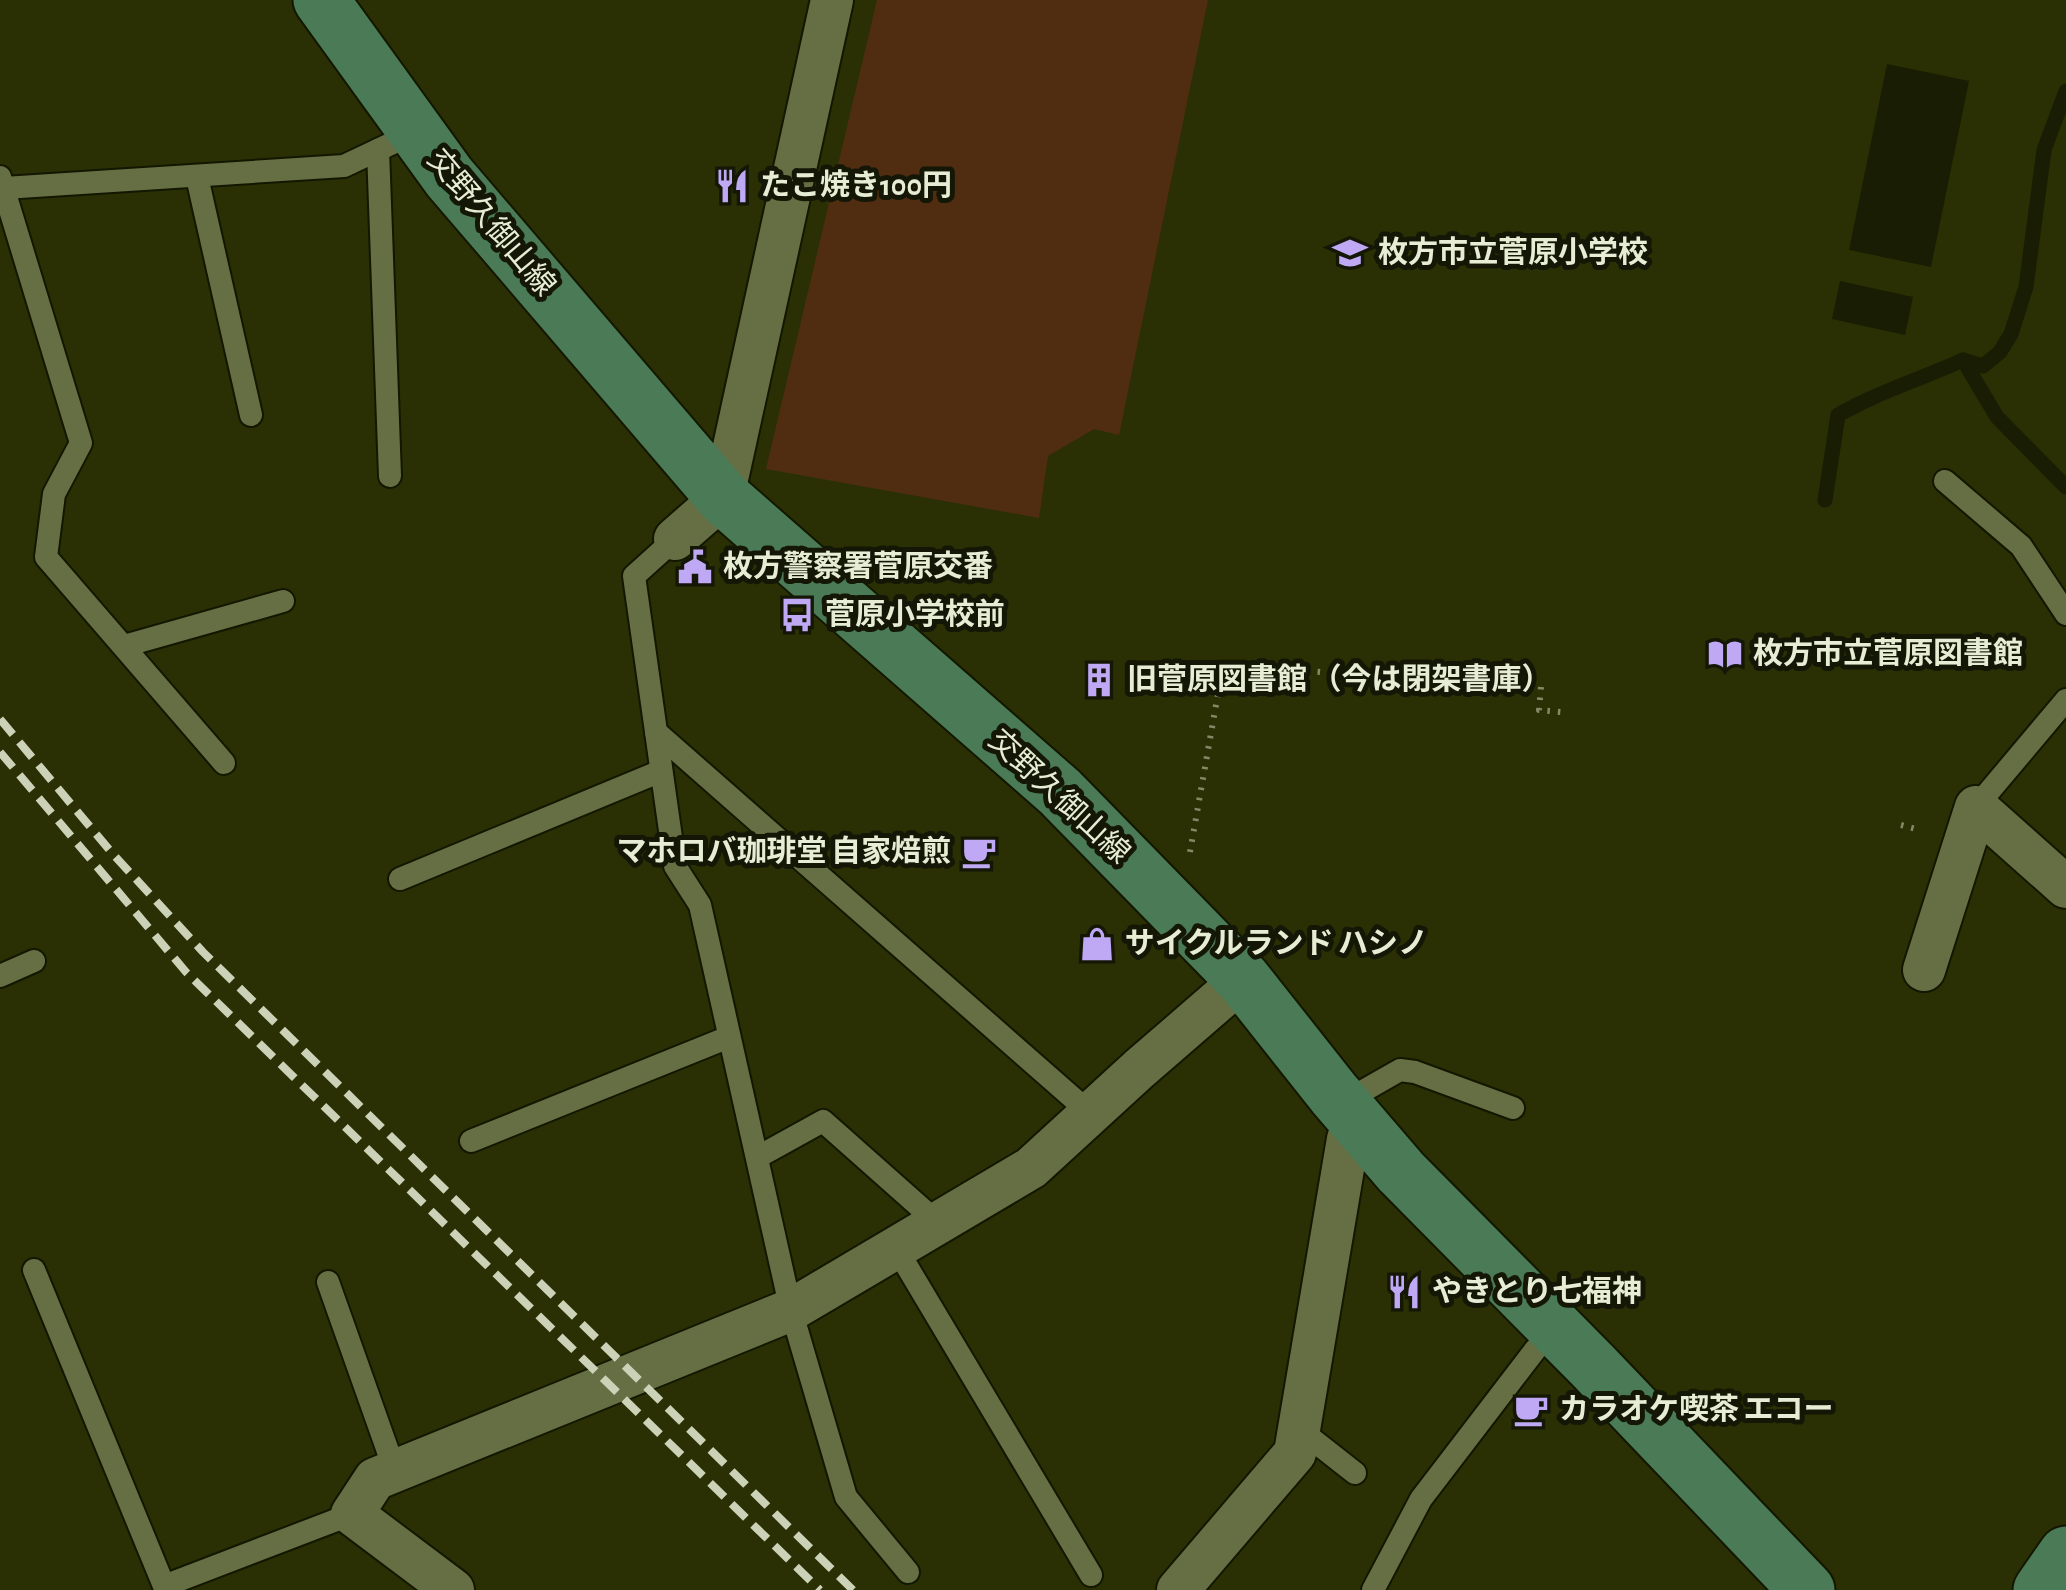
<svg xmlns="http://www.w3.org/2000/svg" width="2066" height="1590" font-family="'Alegreya Sans','Noto Sans JP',sans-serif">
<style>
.green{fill:#502d10}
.water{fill:#191d03}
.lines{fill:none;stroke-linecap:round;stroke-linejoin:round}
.stream{stroke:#191d03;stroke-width:15}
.service-casing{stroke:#131700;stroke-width:26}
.minor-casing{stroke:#131700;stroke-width:46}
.secondary-casing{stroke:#131700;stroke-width:59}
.path{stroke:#838966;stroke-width:6;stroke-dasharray:2.5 8;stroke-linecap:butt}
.service{stroke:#666f44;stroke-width:22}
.minor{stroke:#666f44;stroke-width:42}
.secondary{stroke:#4a7a56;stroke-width:55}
.rail{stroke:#ccd2b7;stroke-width:8;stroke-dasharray:20 10;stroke-linecap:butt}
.labels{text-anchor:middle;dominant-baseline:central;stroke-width:10;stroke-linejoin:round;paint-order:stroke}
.poi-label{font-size:30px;font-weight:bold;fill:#e7edd5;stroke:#141706;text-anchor:start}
.street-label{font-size:30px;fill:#e7edd5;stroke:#141706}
</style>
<rect width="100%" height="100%" fill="#2a3004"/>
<!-- green -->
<polygon class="green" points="877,0 1208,0 1119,435 1094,429 1048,456 1039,518 766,469"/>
<!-- water -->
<g class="water">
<polygon points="1887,64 1969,81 1931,267 1849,250"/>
<polygon points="1840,281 1913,297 1905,335 1832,319"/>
</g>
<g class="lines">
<!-- stream -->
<g class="stream">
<polyline points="1963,360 1997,417 2066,487"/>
<path d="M1825 500 1838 415C1878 392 1921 379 1963 360L1983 366 2000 352 2011 334 2026 287 2044 150 2066 91"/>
</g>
<!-- service casing -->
<g class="service-casing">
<g id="service">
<polyline points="378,150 390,476"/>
<polyline points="0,177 81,443 54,494 46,557 224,763"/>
<polyline points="197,177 251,415"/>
<polyline points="4,188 344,166 416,132"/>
<polyline points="1945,481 2021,546 2066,614"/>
<polyline points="675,539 634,576 675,866 700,905 791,1310 846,1497 908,1572"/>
<polyline points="124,646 283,601"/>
<polyline points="656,732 1090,1113"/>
<polyline points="1976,807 2066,700"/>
<polyline points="400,879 661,771"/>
<polyline points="0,976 34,961"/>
<polyline points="1342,1103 1400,1070 1415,1072 1513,1108"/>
<polyline points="471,1141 729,1037"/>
<polyline points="758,1157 823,1121 938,1223"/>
<polyline points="896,1248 1091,1575"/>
<polyline points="34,1270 164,1586 352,1514"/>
<polyline points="328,1282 395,1471"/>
<polyline points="1299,1429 1355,1473"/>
<polyline points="1373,1590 1421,1499 1535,1350 1555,1329"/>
</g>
</g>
<!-- minor casing -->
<g class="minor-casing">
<g id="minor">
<polyline points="675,539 723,497 832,0"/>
<polyline points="1924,970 1976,807 2066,887"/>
<polyline points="453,1590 352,1514 375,1479 791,1310 1031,1168 1139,1069 1243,979"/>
<polyline points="1178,1590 1295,1453 1348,1139 1356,1119"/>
</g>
</g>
<!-- secondary casing -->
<g class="secondary-casing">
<g id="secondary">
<polyline points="321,0 449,177 723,497 1060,792 1243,979 1334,1094 1401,1172 1593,1366 1807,1590"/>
<polyline points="2041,1590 2066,1554"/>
</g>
</g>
<!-- path -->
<g class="path">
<polyline points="1541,687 1539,710 1561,712"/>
<polyline points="1901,825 1920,830"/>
<polyline points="1190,852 1219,688 1241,668 1274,668 1413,680"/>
</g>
<!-- service -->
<use href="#service" class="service"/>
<!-- minor -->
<use href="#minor" class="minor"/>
<!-- secondary -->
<use href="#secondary" class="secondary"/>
<!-- rail -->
<g class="rail">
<polyline points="0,719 112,853 203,952 853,1590"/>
<polyline points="0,752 186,972 820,1590"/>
</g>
</g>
<!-- icons -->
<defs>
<g id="restaurant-bare" transform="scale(2.7)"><path d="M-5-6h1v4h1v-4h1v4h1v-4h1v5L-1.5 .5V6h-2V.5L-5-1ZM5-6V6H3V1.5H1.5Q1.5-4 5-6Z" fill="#bfa9f4" stroke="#141706" stroke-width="2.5" paint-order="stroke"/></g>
<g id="school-bare" transform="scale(2.7)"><path d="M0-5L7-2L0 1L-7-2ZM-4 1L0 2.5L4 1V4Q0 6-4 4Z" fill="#bfa9f4" stroke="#141706" stroke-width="2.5" paint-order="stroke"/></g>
<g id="civic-bare" transform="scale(2.7)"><path d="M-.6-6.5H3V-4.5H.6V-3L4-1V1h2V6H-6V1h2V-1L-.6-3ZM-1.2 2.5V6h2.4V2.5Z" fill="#bfa9f4" stroke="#141706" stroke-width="2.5" paint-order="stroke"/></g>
<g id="bus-bare" transform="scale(2.7)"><path d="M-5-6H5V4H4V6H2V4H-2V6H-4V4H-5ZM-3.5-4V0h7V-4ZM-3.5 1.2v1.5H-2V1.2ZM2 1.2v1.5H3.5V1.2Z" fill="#bfa9f4" stroke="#141706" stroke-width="2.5" paint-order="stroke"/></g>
<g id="library-bare" transform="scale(2.7)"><path d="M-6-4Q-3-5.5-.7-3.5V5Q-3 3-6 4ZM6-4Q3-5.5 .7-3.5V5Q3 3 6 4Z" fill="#bfa9f4" stroke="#141706" stroke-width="2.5" paint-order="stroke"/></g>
<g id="building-bare" transform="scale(2.7)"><path d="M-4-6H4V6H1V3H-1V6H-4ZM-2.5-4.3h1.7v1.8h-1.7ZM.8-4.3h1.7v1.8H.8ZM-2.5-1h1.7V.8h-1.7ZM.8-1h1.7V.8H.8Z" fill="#bfa9f4" stroke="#141706" stroke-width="2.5" paint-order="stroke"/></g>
<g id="cafe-bare" transform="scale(2.7)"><path d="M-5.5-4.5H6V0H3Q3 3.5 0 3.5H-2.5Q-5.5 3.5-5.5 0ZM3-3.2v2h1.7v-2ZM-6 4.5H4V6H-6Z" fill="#bfa9f4" stroke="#141706" stroke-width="2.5" paint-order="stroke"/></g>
<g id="shop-bare" transform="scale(2.7)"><path d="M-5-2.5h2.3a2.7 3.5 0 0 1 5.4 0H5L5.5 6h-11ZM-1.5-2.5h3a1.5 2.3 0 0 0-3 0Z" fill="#bfa9f4" stroke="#141706" stroke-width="2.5" paint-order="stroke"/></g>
</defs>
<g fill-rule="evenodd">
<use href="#restaurant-bare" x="732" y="186"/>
<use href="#school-bare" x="1350" y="253"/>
<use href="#civic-bare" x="695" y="567"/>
<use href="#bus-bare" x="797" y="615"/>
<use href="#library-bare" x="1725" y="654"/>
<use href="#building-bare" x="1099" y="680"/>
<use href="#cafe-bare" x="979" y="852"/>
<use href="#shop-bare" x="1097" y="944"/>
<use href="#restaurant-bare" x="1404" y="1292"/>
<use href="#cafe-bare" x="1531" y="1410"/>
</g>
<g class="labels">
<!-- poi labels -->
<g class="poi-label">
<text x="760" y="186">たこ焼き100円</text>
<text x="1378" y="253">枚方市立菅原小学校</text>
<text x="723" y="567">枚方警察署菅原交番</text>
<text x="825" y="615">菅原小学校前</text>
<text x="1753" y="654">枚方市立菅原図書館</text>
<text x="1127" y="680">旧菅原図書館 （今は閉架書庫）</text>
<text x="951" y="852" text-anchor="end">マホロバ珈琲堂 自家焙煎</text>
<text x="1125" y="944">サイクルランド ハシノ</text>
<text x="1432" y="1292">やきとり七福神</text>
<text x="1559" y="1410">カラオケ喫茶 エコー</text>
</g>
<!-- street labels -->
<g class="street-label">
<text transform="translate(491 223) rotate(50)">交野久御山線</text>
<text transform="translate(1059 797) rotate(43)">交野久御山線</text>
</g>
</g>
</svg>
